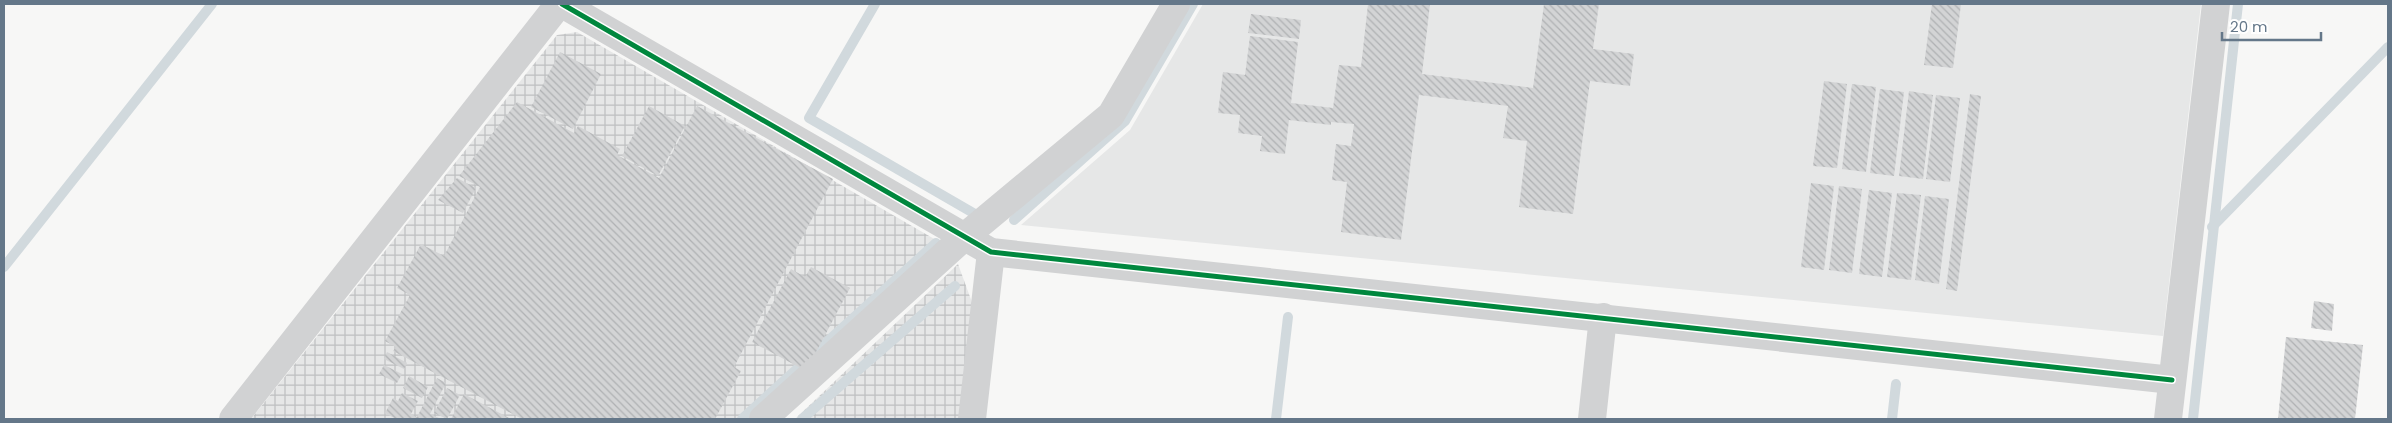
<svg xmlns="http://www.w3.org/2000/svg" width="2392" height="423" font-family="Poppins,sans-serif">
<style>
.built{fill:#e6e7e7}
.industrial{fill:url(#industrial-grid)}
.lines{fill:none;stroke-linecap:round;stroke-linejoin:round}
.stream{stroke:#d1d9dd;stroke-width:10}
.building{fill:url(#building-back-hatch)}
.minor{stroke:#d1d2d3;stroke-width:28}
.tertiary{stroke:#d1d2d3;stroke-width:28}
.cycleway-casing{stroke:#fff;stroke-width:8}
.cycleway{stroke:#00873e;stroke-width:5}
</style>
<defs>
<pattern id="industrial-grid" width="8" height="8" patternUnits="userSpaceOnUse" patternTransform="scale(1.25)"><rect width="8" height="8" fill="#e6e7e7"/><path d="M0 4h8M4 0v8" fill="none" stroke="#bec0c1"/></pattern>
<pattern id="building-back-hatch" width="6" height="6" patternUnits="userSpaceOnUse" patternTransform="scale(1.25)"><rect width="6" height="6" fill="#d3d4d5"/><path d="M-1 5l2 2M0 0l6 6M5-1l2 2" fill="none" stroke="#afb1b3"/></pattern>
</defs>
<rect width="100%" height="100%" fill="#f7f7f6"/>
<!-- built -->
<polygon class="built" points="1203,4 2201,4 2163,336 1021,225 1130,130"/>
<!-- industrial -->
<g class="industrial">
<polygon points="577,32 943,244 751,419 251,419 557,35"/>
<polygon points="958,264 973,305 961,419 795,419"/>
</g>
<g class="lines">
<!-- stream -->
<g class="stream">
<polyline points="875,4 809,118 975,214"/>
<polyline points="1014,220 1125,121 1193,4"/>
<polyline points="2212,227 2388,47"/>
<polyline points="4,267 212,4"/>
<polyline points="742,419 936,243"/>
<polyline points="802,419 955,286"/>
<polyline points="1276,419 1288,317"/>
<polyline points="1892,419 1896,384"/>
<polyline points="2193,419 2238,4"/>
</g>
</g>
<!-- building -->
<g class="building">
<polygon points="1368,4 1430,4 1422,74 1533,88 1544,4 1599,4 1593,49 1634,54 1630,86 1590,81 1573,214 1519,207 1527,141 1503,138 1508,106 1419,95 1401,240 1341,232 1347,182 1332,180 1336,144 1351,146 1354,124 1331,122 1331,125 1289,120 1285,154 1260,151 1262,136 1238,133 1240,115 1218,113 1223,72 1245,75 1250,36 1298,42 1291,103 1333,108 1339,65 1361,67"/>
<polygon points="1932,4 1961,4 1953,68 1924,65"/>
<polygon points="1251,14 1301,20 1299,39 1248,33"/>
<polygon points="560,52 601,74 573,129 531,107"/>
<polygon points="1824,81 1847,84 1837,168 1813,166"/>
<polygon points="1852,84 1876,87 1866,172 1842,169"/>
<polygon points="1880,89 1904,92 1894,176 1870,173"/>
<polygon points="1909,91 1933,95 1923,179 1899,176"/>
<polygon points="1970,94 1981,96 1957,291 1946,289"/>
<polygon points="1936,95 1960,98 1950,182 1926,179"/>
<polygon points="517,102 574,133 578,126 620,149 617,155 659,178 697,106 833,179 734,367 741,371 715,419 522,419 393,351 396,347 385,341 410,295 397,288 421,244 444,256 480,187 459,176"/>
<polygon points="649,106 685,126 658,176 622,156"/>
<polygon points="457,178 476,188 463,213 438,200"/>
<polygon points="1811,183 1834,186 1824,270 1801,267"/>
<polygon points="1839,186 1862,189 1852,273 1829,270"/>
<polygon points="1869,190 1892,193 1882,277 1859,274"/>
<polygon points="1897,193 1921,195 1911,280 1887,277"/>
<polygon points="1925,196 1949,199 1939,284 1915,280"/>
<polygon points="811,267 850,288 806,371 752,342 791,269 805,277"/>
<polygon points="2314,301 2334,304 2332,331 2311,328"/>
<polygon points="2286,337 2363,345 2355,419 2278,419"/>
<polygon points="387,352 407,363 404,369 384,359"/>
<polygon points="384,365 402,374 397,383 379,374"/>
<polygon points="409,376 428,387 422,398 403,388"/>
<polygon points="437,378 446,383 430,414 441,419 396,419 385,413 393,398 398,401 402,393 418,401 411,414 417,417"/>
<polygon points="447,388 460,395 447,419 434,413"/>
<polygon points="464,394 511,419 451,419"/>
</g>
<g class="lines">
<!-- minor -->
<g class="minor">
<polyline points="562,4 991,252 2172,380"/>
<polyline points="233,419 559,4"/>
<polyline points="763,419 963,238 1111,115 1176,4"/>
<polyline points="972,419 991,252"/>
<polyline points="2168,419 2216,4"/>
</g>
<!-- tertiary -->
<polyline class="tertiary" points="1592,419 1603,317"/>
<!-- cycleway casing -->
<g class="cycleway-casing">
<polyline id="cycleway" points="562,4 991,252 2172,380"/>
</g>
<!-- cycleway -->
<use href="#cycleway" class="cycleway"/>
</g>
<!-- border -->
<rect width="2392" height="423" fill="none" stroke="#647789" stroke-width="10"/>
<!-- scale -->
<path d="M2222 32v8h99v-8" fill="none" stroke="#647789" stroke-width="2.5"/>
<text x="2230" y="32" font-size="15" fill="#647789" stroke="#ffffff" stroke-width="4" paint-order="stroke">20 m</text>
</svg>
